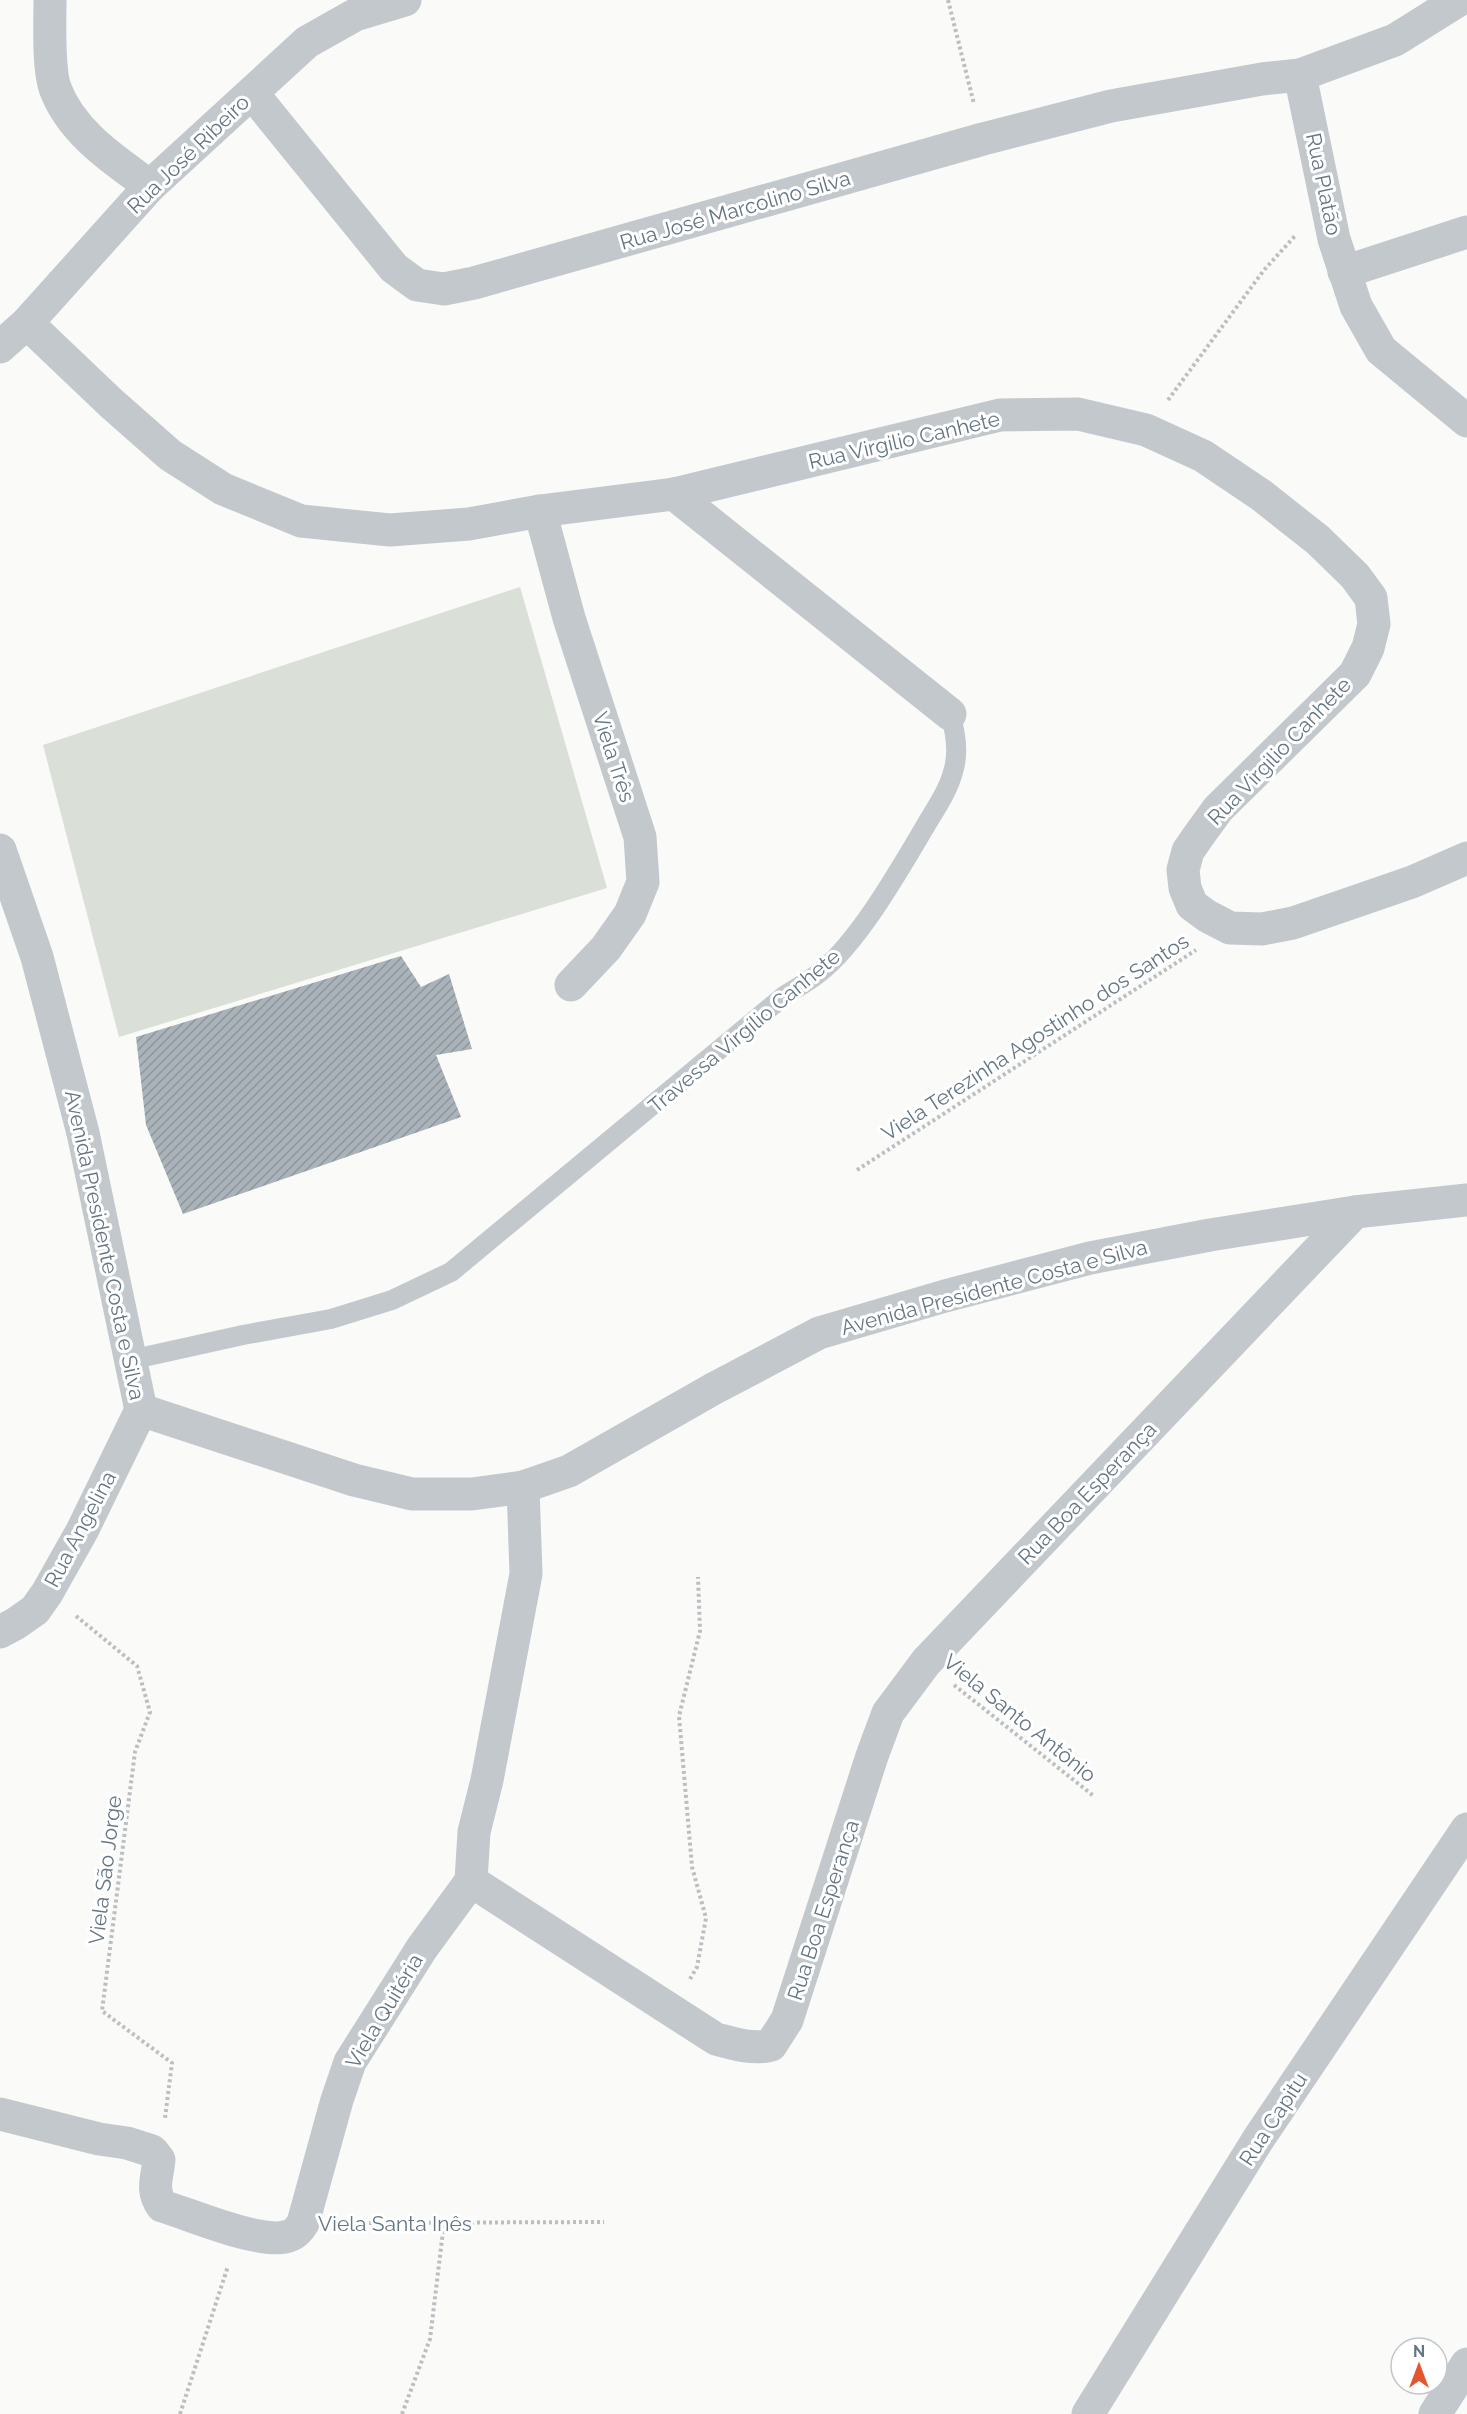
<svg xmlns="http://www.w3.org/2000/svg" width="1467" height="2414" font-family="Raleway,sans-serif">
<style>
.green{fill:#dadfd7}
.building{fill:url(#building-hatch)}
.lines{fill:none;stroke-linecap:round;stroke-linejoin:round}
.path{stroke:#bbbfc2;stroke-width:4;stroke-dasharray:3 3;stroke-linecap:butt}
.lane{stroke:#c3c8cc;stroke-width:20}
.street{stroke:#c3c8cc;stroke-width:33}
.labels{text-anchor:middle;dominant-baseline:central;stroke-width:6;stroke-linejoin:round;paint-order:stroke}
.street-label{font-size:21px;fill:#657683;stroke:#fff}
</style>
<defs>
<pattern id="building-hatch" width="6" height="6" patternUnits="userSpaceOnUse" patternTransform="scale(1.5)"><rect width="6" height="6" fill="#aab3b9"/><path d="M-1 1l2-2M0 6l6-6M5 7l2-2" fill="none" stroke="#8e969c"/></pattern>
</defs>
<rect width="100%" height="100%" fill="#fafaf8"/>
<!-- green -->
<polygon class="green" points="520,587 607,888 119,1037 43,745"/>
<!-- building -->
<polygon class="building" points="401,956 421,987 449,974 472,1049 436,1055 461,1117 183,1214 146,1125 136,1037"/>
<g class="lines">
<!-- path -->
<g class="path">
<polyline points="948,0 974,104"/>
<polyline points="1168,400 1264,270 1295,236"/>
<polyline points="857,1170 1196,950"/>
<polyline points="76,1616 137,1666 150,1712 135,1752 102,2011 172,2063 165,2118"/>
<polyline points="954,1685 1095,1797"/>
<polyline points="690,1979 697,1967 706,1918 692,1867 679,1716 700,1631 698,1577"/>
<polyline points="339,2223 604,2222"/>
<polyline points="180,2414 228,2266"/>
<polyline points="402,2414 430,2339 444,2223"/>
</g>
<!-- lane -->
<path class="lane" d="M130 1360 243 1335 331 1319 392 1300 451 1272 784 996C796 988 808 982 819 973 858 943 900 869 926 825 936 808 948 791 953 772 959 753 956 733 950 714"/>
<!-- street -->
<g class="street">
<path d="M50 0C50 22 48 68 55 88 71 132 114 160 150 186"/>
<polyline points="1459,0 1395,40 1300,75 1334,239 1356,306 1381,350 1467,421"/>
<polyline points="252,93 394,268 417,285 444,289 474,283 983,139 1111,106 1262,79 1300,75"/>
<polyline points="1344,272 1467,232"/>
<polyline points="27,323 111,403 170,455 223,489 301,521 390,530 469,524 540,511 674,494 1000,415 1078,414 1146,430 1203,456 1261,495 1318,540 1355,576 1371,598 1374,624 1368,648 1355,674 1218,809 1202,831 1188,851 1183,870 1185,888 1192,905 1207,916 1230,928 1262,929 1293,923 1412,882 1467,858"/>
<polyline points="0,347 27,323 150,186 307,42 355,15 405,0"/>
<polyline points="674,494 950,714"/>
<polyline points="540,511 569,618 640,837 643,882 630,914 606,948 571,985"/>
<polyline points="0,850 37,957 83,1133 141,1410 354,1480 412,1494 472,1494 523,1487 569,1471 713,1389 819,1333 945,1296 1090,1258 1210,1235 1355,1212 1467,1200"/>
<path d="M523 1487 526 1574 487 1780 474 1832 471 1881 716 2039C735 2044 752 2050 771 2045L787 2020 872 1756 888 1713 926 1662 1355 1212"/>
<polyline points="0,1632 15,1624 35,1610 47,1593 82,1531 141,1410"/>
<path d="M0 2114 99 2139 127 2143 152 2151 159 2160C157 2178 151 2191 162 2206 192 2215 256 2243 285 2237 294 2235 298 2231 303 2223L337 2100 350 2062 422 1948 471 1881"/>
<polyline points="1088,2414 1259,2138 1467,1829"/>
<polyline points="1435,2414 1467,2364"/>
</g>
</g>
<g class="labels">
<!-- street labels -->
<g class="street-label">
<text transform="translate(188 154) rotate(-44)">Rua José Ribeiro</text>
<text transform="translate(1324 184) rotate(78)">Rua Platão</text>
<text transform="translate(735 210) rotate(-16)">Rua José Marcolino Silva</text>
<text transform="translate(904 440) rotate(-13)">Rua Virgilio Canhete</text>
<text transform="translate(1279 751) rotate(-46)">Rua Virgilio Canhete</text>
<text transform="translate(614 757) rotate(72)">Viela Três</text>
<text transform="translate(744 1031) rotate(-40)">Travessa Virgílio Canhete</text>
<text transform="translate(1035 1037) rotate(-33)">Viela Terezinha Agostinho dos Santos</text>
<text transform="translate(105 1245) rotate(78)">Avenida Presidente Costa e Silva</text>
<text transform="translate(994 1287) rotate(-15)">Avenida Presidente Costa e Silva</text>
<text transform="translate(1087 1493) rotate(-46)">Rua Boa Esperança</text>
<text transform="translate(80 1529) rotate(-62)">Rua Angelina</text>
<text transform="translate(1020 1718) rotate(39)">Viela Santo Antônio</text>
<text transform="translate(105 1870) rotate(-83)">Viela São Jorge</text>
<text transform="translate(823 1910) rotate(-72)">Rua Boa Esperança</text>
<text transform="translate(384 2011) rotate(-59)">Viela Quitéria</text>
<text transform="translate(1273 2119) rotate(-57)">Rua Capitu</text>
<text x="395" y="2223">Viela Santa Inês</text>
</g>
</g>
<!-- north arrow -->
<g transform="translate(1419 2366)"><circle r="28" fill="#ffffff" stroke="#c1c8cd" stroke-width="1.5"/>
<path d="M0-4.5L10 22L0 15L-10 22Z" fill="#e4572e"/>
<text y="-9" font-size="16" font-weight="bold" text-anchor="middle" fill="#657683">N</text>
</g>
</svg>
